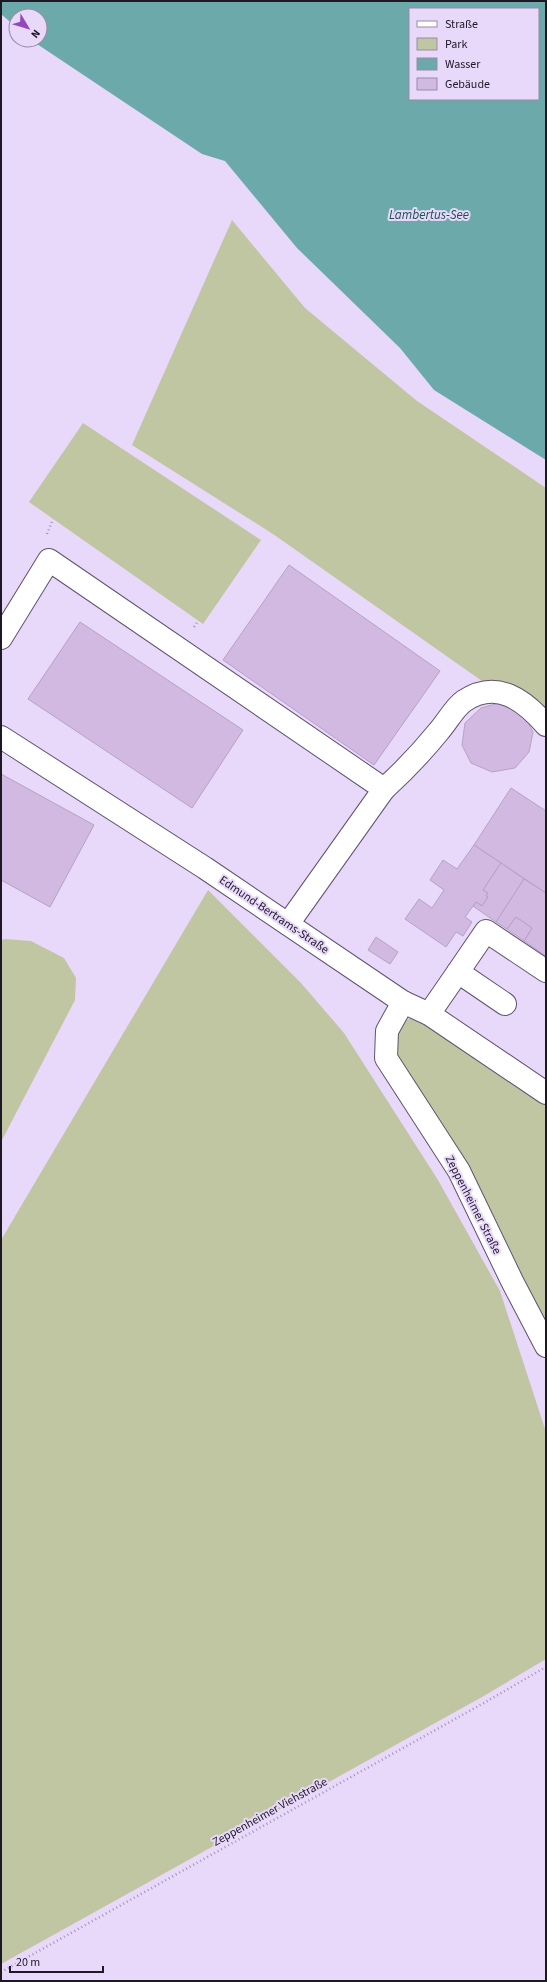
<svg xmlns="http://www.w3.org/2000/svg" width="547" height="1982" font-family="'Source Sans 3',sans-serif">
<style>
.green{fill:#c1c6a2}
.water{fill:#6ca9ab;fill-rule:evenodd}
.building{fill:#d2b9e2;stroke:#b6a2c2}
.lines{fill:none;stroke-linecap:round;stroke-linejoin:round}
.minor-casing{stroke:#60526f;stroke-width:24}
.path{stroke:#a195af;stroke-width:2.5;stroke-dasharray:1 3;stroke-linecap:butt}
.minor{stroke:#fff;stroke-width:22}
.labels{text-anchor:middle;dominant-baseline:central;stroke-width:4;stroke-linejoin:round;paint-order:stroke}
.street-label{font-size:12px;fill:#1e1825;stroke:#e8d8fa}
.water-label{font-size:13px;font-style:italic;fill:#1b5153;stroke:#e8d8fa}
</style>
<rect width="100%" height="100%" fill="#e8d8fa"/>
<!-- green -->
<g class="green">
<polygon points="232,220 305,308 417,401 546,488 546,726 273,534 132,445"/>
<polygon points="83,423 261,540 203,624 29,502"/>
<polygon points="208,890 301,983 344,1033 438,1180 500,1291 546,1432 546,1659 482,1697 1,1964 1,1240"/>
<polygon points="4,939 31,941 64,958 76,978 75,1000 1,1142 1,941"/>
<polygon points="412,1017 546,1099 546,1347 396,1062 393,1040 403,1022"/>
</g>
<!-- water -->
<path class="water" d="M1 1H546V460L434 390 400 348 297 248 225 161 202 154 31 40H40V16H16V27L1 14ZM410 9H538V99H410Z"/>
<!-- building -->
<g class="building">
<polygon points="289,565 440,671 374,765 223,660"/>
<polygon points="80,622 243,730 192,808 28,699"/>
<polygon points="502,702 522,711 533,732 529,752 515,768 492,772 471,763 462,745 465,723 481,708"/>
<polygon points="1,774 94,825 50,907 1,880"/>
<polygon points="511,788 546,811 546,893 474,845"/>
<polygon points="474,845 501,863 483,890 488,893 486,896 488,897 482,906 476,902 465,917 472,922 463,936 456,932 446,947 405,919 419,899 432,908 444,890 430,880 443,860 457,869"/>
<polygon points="501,863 524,879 496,922 473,906 476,902 482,906 488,897 486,896 488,893 483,890"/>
<polygon points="524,879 546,893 546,956 524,941 532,928 516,917 507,929 496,922"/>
<polygon points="516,917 532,928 524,941 507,929"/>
<polygon points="376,937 398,952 390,964 368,950"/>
</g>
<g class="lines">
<!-- minor casing -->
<g class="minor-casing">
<g id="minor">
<polyline points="1,638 49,560 384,789 288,924"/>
<polyline points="1,737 205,868 403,1002 429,1014 546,1093"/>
<path d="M384 789C404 771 422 752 439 731 447 722 455 707 464 701 497 679 524 700 546 725"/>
<polyline points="458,972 486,931 546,971"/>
<polyline points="403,1002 387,1031 386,1058 459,1171 512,1281 546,1346"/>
<polyline points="429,1014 458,972 505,1004"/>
</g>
</g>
<!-- path -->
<g class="path">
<polyline points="47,534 53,519"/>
<polyline points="194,627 198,621"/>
<polyline points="1,1972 482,1704 546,1667"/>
</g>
<!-- minor -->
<use href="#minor" class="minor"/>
</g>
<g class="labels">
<!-- street labels -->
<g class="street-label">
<text transform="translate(274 915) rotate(34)">Edmund-Bertrams-Straße</text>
<text transform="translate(473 1205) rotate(63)">Zeppenheimer Straße</text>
<text transform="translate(270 1812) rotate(-29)">Zeppenheimer Viehstraße</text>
</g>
<!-- water labels -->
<g class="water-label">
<text x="429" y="215">Lambertus-See</text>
</g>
</g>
<!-- border -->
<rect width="547" height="1982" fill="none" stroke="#1e1825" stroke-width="4"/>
<!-- legend -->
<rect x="409" y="8" width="130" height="92" fill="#e8d8fa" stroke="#978ba5"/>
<rect x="417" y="21" width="20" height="6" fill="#ffffff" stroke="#978ba5"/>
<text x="445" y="28" font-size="12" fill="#1e1825">Straße</text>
<rect x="417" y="38" width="20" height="12" fill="#c1c6a2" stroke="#978ba5"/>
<text x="445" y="48" font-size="12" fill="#1e1825">Park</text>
<rect x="417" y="58" width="20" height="12" fill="#6ca9ab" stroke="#978ba5"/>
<text x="445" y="68" font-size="12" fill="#1e1825">Wasser</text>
<rect x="417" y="78" width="20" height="12" fill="#d2b9e2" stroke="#978ba5"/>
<text x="445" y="88" font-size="12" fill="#1e1825">Gebäude</text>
<!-- north arrow -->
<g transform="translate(28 28) rotate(128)"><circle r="19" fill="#e8d8fa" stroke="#978ba5"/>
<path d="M0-3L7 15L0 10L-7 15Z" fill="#9249bc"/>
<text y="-6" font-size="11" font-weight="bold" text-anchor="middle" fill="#1e1825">N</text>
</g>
<!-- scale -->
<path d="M10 1966v6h93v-6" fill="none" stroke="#1e1825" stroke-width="2"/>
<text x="16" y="1966" font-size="12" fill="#1e1825" stroke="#e8d8fa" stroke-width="3" paint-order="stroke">20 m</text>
</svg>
